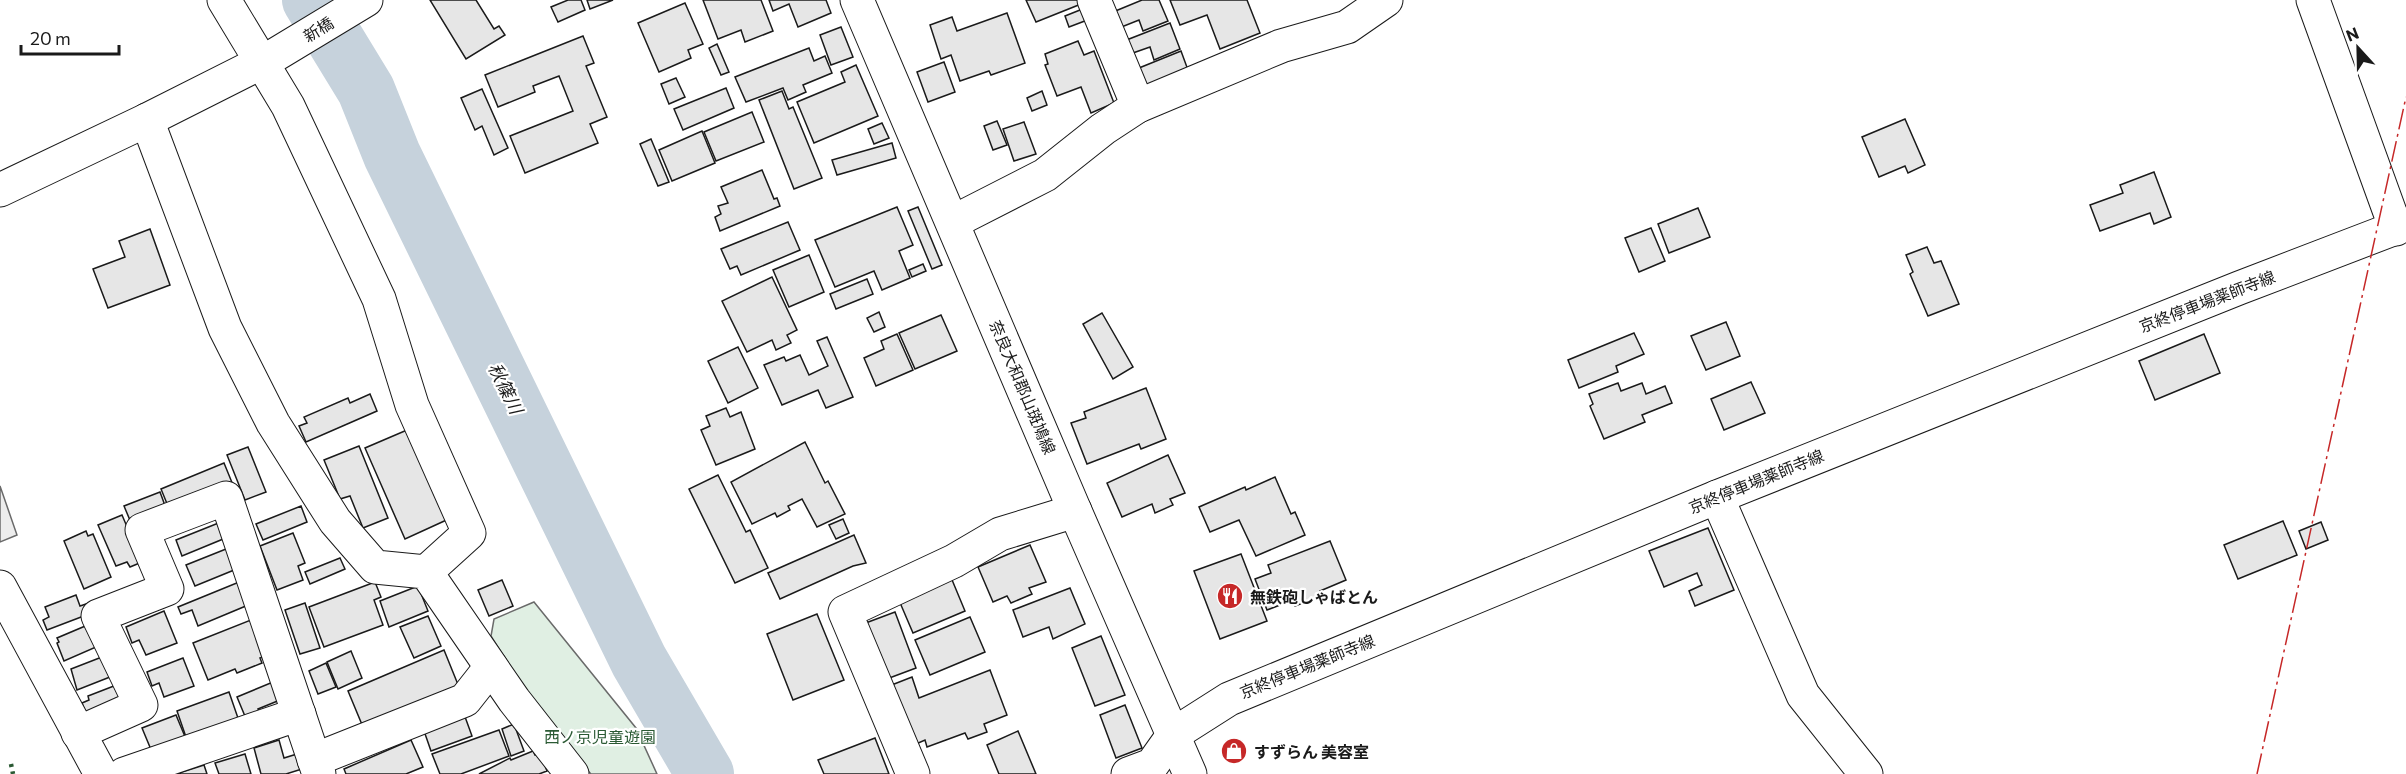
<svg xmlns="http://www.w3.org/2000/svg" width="2406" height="774" font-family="Commissioner,'Noto Sans JP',sans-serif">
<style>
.green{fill:#e0efe3;stroke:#6a6a6a;stroke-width:1.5}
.parking{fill:#ededed;stroke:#6a6a6a;stroke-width:1.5}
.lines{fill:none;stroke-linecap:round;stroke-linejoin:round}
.river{stroke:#c6d2dc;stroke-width:58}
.building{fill:#e6e6e6;stroke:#1a1a1a;stroke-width:1.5}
.minor-casing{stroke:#1a1a1a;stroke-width:35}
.major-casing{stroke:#1a1a1a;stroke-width:35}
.minor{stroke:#fff;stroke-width:33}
.major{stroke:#fff;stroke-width:33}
.hedge{stroke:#2b5a34;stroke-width:4.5;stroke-dasharray:3 4.5;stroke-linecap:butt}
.power{stroke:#c62828;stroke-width:1.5;stroke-dasharray:21 4.5 3 4.5;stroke-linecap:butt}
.labels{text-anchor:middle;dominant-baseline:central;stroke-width:4.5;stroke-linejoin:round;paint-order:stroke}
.street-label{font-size:16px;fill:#1a1a1a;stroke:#fff}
.poi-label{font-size:16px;font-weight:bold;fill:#1a1a1a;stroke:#fff;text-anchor:start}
.park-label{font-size:16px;fill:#2b5a34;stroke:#fff}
.water-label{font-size:18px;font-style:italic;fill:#1a1a1a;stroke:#fff}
</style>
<rect width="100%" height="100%" fill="#fff"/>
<!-- green -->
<path class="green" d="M534 602 636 728 657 774H591C552 732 521 683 491 636L494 619Z"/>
<!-- parking -->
<polygon class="parking" points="0,486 17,535 0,542"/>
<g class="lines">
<!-- river -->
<polyline class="river" points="311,0 366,90 392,155 639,661 705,774"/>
</g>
<!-- building -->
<g class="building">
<polygon points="430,0 476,0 494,29 499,26 505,35 466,59"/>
<polygon points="568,0 581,0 585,10 558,22 551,7"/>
<polygon points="587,0 613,0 590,9"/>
<polygon points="703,0 761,0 773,31 745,42 741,30 718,39"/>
<polygon points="769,0 826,0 831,13 798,27 789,4 773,11"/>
<polygon points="1026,0 1079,0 1081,4 1036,22"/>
<polygon points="1142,0 1159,0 1168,21 1143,31 1139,20 1119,28 1113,12"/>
<polygon points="1170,0 1247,0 1260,33 1220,49 1207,15 1180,25"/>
<polygon points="685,3 703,44 688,50 691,58 659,72 638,23"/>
<polygon points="1085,8 1090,19 1069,27 1065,16"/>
<polygon points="1007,13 1025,63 991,75 989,71 960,81 951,55 941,59 930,25 952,17 957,31"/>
<polygon points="1170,23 1180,49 1154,60 1150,47 1130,54 1124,41"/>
<polygon points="841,27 853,57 831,65 820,35"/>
<polygon points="583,36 594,63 586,66 607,117 590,124 598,143 525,173 510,136 573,111 559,76 533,86 535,92 498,107 485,75"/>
<polygon points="1078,41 1084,55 1094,51 1114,103 1091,113 1081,87 1057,96 1045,65 1048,64 1045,54"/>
<polygon points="717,44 729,72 721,75 709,48"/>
<polygon points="809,48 814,61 825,56 832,73 803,85 806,92 788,100 783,88 746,102 735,77"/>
<polygon points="1181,51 1188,70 1147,87 1139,68"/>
<polygon points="944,62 955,92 928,102 917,72"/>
<polygon points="856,65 878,116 814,143 797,102 845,82 841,72"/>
<polygon points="676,78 685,97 669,104 661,84"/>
<polygon points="726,88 734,108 683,130 674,109"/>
<polygon points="482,89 508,148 494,155 482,126 475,130 461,98"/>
<polygon points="782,91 789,109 793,107 822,178 794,189 759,100"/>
<polygon points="1042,91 1047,105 1032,111 1027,98"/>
<polygon points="752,112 764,142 716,161 704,132"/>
<polygon points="1905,119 1925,165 1908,173 1905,166 1879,177 1862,137"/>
<polygon points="997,121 1007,145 993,150 984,126"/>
<polygon points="1024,122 1036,154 1014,161 1003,129"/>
<polygon points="882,123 889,138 874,144 868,129"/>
<polygon points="702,131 715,163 672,181 659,150"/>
<polygon points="651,139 669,182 658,186 640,144"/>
<polygon points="892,143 896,158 837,175 832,160"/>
<polygon points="762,170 774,199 777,198 780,206 720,231 715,217 721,214 718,206 728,203 721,187"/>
<polygon points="2154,172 2171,217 2154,224 2150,213 2100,231 2090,205 2123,193 2120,185"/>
<polygon points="897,207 913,245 899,251 910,278 882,290 874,271 835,287 815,240"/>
<polygon points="918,207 942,265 932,269 908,211"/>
<polygon points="1698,208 1710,237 1669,253 1658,224"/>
<polygon points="788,222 800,250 741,275 737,266 730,269 721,249"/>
<polygon points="1651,228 1665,261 1639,272 1625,238"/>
<polygon points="150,229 170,285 108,308 93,269 125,257 119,241"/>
<polygon points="1927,247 1934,263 1941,261 1959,304 1928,316 1910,274 1913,272 1906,255"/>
<polygon points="809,255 824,292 789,307 773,270"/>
<polygon points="923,264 926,271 912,277 909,270"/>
<polygon points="772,277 797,330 787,335 791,343 776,350 772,340 747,352 722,301"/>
<polygon points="867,279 873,294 836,309 830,294"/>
<polygon points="879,312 885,327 874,332 867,318"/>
<polygon points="1102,313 1133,367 1113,379 1083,324"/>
<polygon points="941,315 957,351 915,369 899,333"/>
<polygon points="1726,322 1740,356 1706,370 1691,336"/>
<polygon points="1634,333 1644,354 1616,366 1618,372 1579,388 1568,360"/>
<polygon points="897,334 913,370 876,386 864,358 884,349 881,341"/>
<polygon points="2204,334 2220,373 2155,400 2139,361"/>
<polygon points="827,337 853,397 826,408 818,390 782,405 764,365 784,357 786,361 800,355 809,375 828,366 817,341"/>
<polygon points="738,347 758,388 728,403 708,361"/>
<polygon points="1751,382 1765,413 1724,430 1711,399"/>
<polygon points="1618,383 1621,391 1642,383 1646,394 1665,386 1672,403 1642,415 1645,422 1604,439 1590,406 1593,404 1589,394"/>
<polygon points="1146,388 1166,439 1141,449 1139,444 1087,464 1071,423 1086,418 1084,412"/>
<polygon points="370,394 377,411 306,442 299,426 307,423 304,417 348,398 350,403"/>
<polygon points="726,408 730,417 741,412 755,449 716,465 701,430 710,426 706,416"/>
<polygon points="414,427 453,517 405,539 365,448"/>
<polygon points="805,442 825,483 828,481 845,514 817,527 802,499 788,506 790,510 777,517 775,513 752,524 731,482"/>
<polygon points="359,446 388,518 363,528 350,496 340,499 324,460"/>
<polygon points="248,447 266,492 245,500 227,455"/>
<polygon points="1168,455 1185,493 1170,499 1173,505 1155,513 1152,504 1122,517 1107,483"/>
<polygon points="224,463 233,485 170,511 161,489"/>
<polygon points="718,475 746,532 750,530 768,568 735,583 689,489"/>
<polygon points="1275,477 1291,514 1295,512 1305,535 1256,556 1239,520 1210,532 1199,507 1245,487 1246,490"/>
<polygon points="160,492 167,511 132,525 124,506"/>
<polygon points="301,506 307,522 263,540 256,524"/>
<polygon points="122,515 142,562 130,567 127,562 116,566 98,525"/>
<polygon points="843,519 849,533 836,539 829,525"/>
<polygon points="2283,521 2297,555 2238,579 2224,545"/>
<polygon points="221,522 228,537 182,556 176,540"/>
<polygon points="2321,522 2328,540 2306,549 2299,531"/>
<polygon points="1708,528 1734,590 1695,606 1689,591 1702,585 1697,573 1664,587 1649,551"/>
<polygon points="86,531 88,536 93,534 111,577 84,589 64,541"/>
<polygon points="293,533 305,563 298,566 303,580 277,590 260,546"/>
<polygon points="854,535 866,563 853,566 780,599 768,573"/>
<polygon points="1330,541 1346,580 1320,591 1321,596 1295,606 1293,600 1267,610 1255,579 1271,573 1268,565"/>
<polygon points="1030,545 1046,582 1029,588 1032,594 1011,603 1007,596 993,602 978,567"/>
<polygon points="231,547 239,568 195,586 186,565"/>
<polygon points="1241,554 1267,621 1220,639 1194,571"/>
<polygon points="340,558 345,569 310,584 305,572"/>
<polygon points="950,575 965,611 913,633 898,598"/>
<polygon points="244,580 253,603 198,626 192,610 181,614 178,607"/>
<polygon points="502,580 513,606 489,616 478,590"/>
<polygon points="375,582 381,597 374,600 383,625 324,647 309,607"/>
<polygon points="418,586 428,611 389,627 380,601"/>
<polygon points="1070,588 1085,624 1053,639 1049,627 1023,637 1013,610"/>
<polygon points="76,595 80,606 86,604 89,614 47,630 43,620 49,617 45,607"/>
<polygon points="305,603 320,648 300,654 285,610"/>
<polygon points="164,611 177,643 146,655 139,640 132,643 126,627"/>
<polygon points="895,612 916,668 884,680 863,624"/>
<polygon points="817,614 844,680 793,700 767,634"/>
<polygon points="428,616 441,646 414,658 400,627"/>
<polygon points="970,617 985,652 930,675 915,640"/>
<polygon points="256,618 270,655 260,658 262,663 237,673 235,669 208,680 193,643"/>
<polygon points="90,624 103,644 64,661 57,643 59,642 57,638"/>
<polygon points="1101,636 1125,695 1095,706 1072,648"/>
<polygon points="444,650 459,687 363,727 348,691"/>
<polygon points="351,651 362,678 338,689 327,662"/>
<polygon points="107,655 115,675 77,690 71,669"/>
<polygon points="183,658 194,686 164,697 159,683 152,686 147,672"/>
<polygon points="326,663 336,687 318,694 309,671"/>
<polygon points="990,670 1007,715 984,724 987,732 968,739 965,733 927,747 925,740 907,748 884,688 912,677 919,698"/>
<polygon points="273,682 280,700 258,709 261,716 247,721 237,697"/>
<polygon points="119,684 125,699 86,714 82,703 89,700 88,696"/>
<polygon points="229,692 239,721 187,740 177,711"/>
<polygon points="1125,705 1142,748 1116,758 1100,715"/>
<polygon points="464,714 472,736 431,751 423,728"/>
<polygon points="176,715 186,739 152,752 142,728"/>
<polygon points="514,724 524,751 511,756 502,729"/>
<polygon points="499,730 509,756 461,774 440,774 432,754"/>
<polygon points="1018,731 1036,774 999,774 987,745"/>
<polygon points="875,738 889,774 824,774 818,760"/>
<polygon points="279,740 284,758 297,754 302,769 286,774 261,774 254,748"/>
<polygon points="411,740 423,767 406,774 346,774 344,769"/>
<polygon points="533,751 535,755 540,753 547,771 539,774 479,774 510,758 511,760"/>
<polygon points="245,754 251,774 219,774 215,763"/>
<polygon points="204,765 207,774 176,774"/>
</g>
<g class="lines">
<!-- minor casing -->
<g class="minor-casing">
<g id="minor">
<polyline points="224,0 288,106 379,299 412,405 469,533 426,572"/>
<polyline points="1094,0 1138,106"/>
<polyline points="2313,0 2396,229"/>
<polyline points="147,120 225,328 273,423 335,521 375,567 426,572 514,700 572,774"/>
<polyline points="0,190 147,120 270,58 366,0"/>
<polyline points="953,222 1045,175 1103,129 1138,106 1281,46 1347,27 1386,0"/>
<polyline points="1717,497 1803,695 1866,774"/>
<polyline points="0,587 101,774"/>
<polyline points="78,733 141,705 98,616 167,589 142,530 226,498 319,774"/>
<polyline points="314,760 465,700 491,667"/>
<polyline points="124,774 299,714"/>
<polyline points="913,774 845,612 954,561 1000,534 1075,511"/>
</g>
</g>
<!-- major casing -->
<g class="major-casing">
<g id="major">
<polyline points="857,0 1075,511 1190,774"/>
<polyline points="1128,774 1152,765 1174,734 1229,699 1717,497 2239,288 2406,224"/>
</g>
</g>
<!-- minor -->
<use href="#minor" class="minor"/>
<!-- major -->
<use href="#major" class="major"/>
<!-- hedge -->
<polyline class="hedge" points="11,764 13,774"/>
<!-- power -->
<polyline class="power" points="2257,774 2406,97"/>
</g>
<!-- icons -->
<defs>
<g id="restaurant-disc" transform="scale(1.35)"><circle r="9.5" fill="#c62828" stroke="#fff"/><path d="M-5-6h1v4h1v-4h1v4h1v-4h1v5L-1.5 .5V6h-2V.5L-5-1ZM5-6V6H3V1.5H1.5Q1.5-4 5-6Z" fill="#fff"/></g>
<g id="shop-disc" transform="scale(1.35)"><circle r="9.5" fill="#c62828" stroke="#fff"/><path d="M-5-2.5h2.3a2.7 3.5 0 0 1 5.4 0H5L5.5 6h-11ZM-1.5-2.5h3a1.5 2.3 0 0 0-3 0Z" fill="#fff"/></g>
</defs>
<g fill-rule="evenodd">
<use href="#restaurant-disc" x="1230" y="596"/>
<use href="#shop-disc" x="1234" y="751"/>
</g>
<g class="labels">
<!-- street labels -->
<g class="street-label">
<text transform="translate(318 29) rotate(-31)">新橋</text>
<text transform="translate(2207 301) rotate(-21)">京終停車場薬師寺線</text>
<text transform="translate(1023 387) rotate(67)">奈良大和郡山斑鳩線</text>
<text transform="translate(1756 481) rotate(-22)">京終停車場薬師寺線</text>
<text transform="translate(1307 666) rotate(-22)">京終停車場薬師寺線</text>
</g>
<!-- poi labels -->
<g class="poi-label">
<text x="1250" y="596">無鉄砲しゃばとん</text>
<text x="1254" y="751">すずらん 美容室</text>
</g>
<!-- park labels -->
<g class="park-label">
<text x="600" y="736">西ノ京児童遊園</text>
</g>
<!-- water labels -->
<g class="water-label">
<text transform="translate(506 388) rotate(64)">秋篠川</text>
</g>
</g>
<!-- north arrow -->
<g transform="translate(2358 48) rotate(338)" stroke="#ffffff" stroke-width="4.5" paint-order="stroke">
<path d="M0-4.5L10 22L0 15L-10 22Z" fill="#1a1a1a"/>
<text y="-9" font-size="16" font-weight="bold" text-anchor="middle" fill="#1a1a1a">N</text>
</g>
<!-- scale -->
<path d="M21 45v9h98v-9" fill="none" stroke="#1a1a1a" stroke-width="3"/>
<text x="30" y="45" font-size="18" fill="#1a1a1a" stroke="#ffffff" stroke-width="4.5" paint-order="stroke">20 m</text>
</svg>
